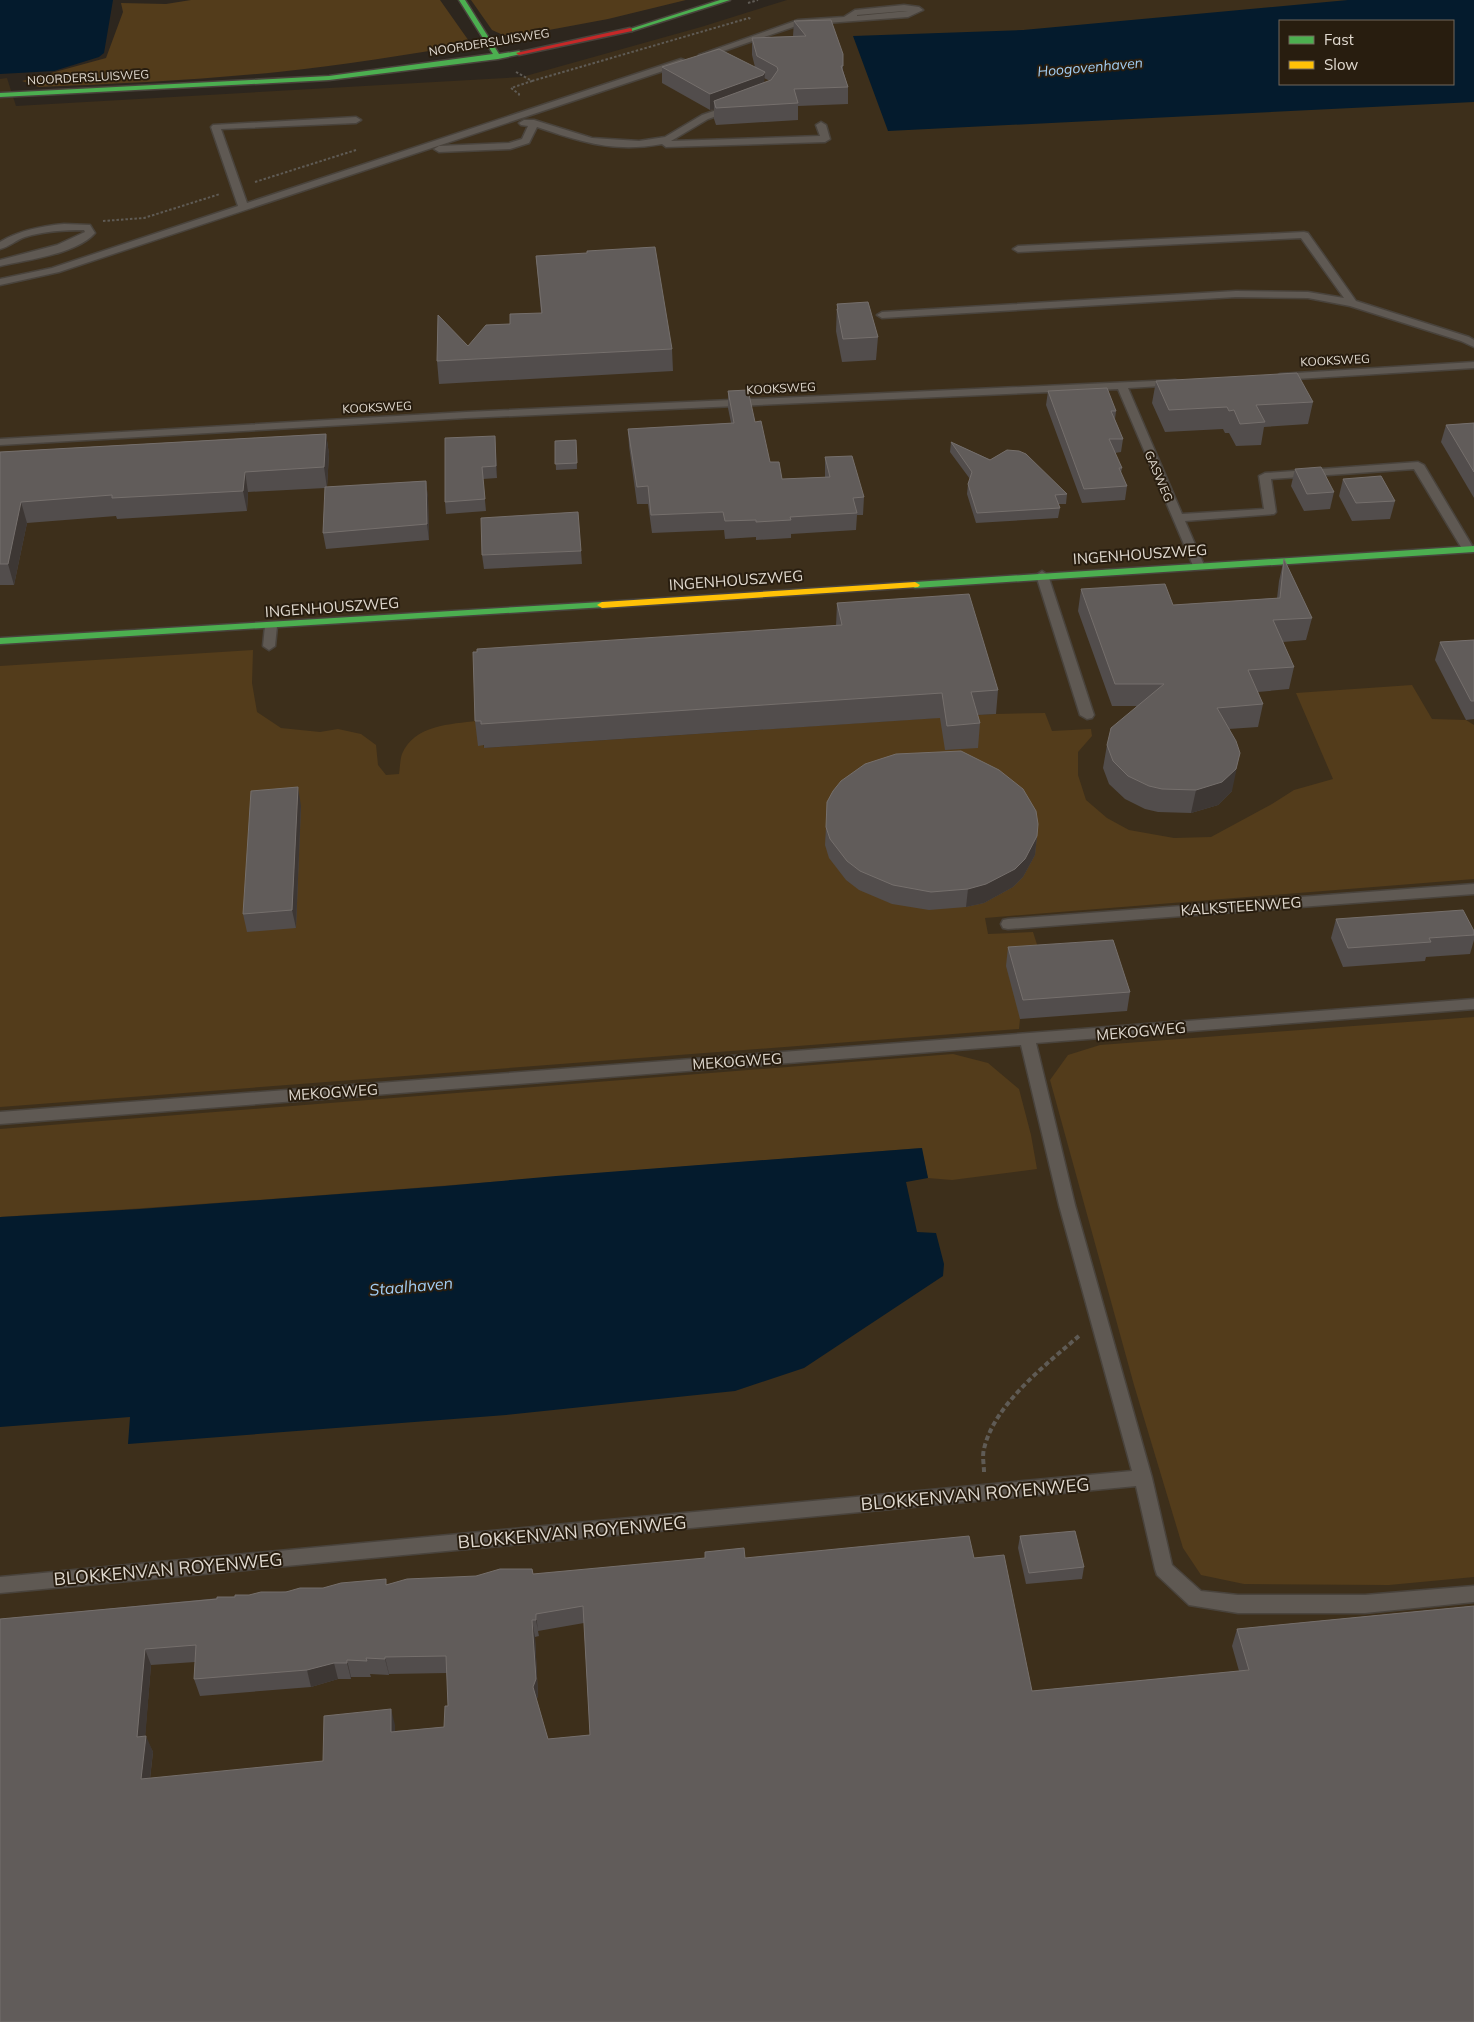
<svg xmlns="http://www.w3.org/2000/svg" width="1474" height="2022" font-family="Mulish,sans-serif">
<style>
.built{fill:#3d2f1b;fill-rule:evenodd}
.green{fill:#533c1b}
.water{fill:#041b2d;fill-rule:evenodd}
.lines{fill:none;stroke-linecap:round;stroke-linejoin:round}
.lane-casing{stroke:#49433c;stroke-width:3}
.fast-casing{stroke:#49433c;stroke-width:3}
.slow-casing{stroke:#49433c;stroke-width:3}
.jam-casing{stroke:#49433c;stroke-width:3}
.path-far1{stroke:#5f5b55;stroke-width:2;stroke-dasharray:2.5 2;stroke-linecap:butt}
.path{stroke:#5f5b55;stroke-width:4;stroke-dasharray:5 3;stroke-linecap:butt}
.lane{fill:#5f5953;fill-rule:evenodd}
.fast{fill:#4caf50;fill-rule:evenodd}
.slow{fill:#ffc107;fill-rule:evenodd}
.jam{fill:#c62828;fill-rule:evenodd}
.wall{fill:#524d4c;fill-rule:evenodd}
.shaded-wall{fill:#3d3734}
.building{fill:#615c5a;stroke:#756f6c;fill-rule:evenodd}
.labels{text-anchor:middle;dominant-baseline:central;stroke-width:4;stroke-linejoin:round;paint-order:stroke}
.far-street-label{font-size:12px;fill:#e0d9cf;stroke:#281d0f}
.far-water-label{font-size:14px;font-style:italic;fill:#a2cef4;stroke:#281d0f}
.street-label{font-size:15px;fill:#e0d9cf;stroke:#281d0f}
.water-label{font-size:16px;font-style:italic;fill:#a2cef4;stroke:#281d0f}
.near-street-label{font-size:18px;fill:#e0d9cf;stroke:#281d0f}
</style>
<rect width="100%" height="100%" fill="#2d261e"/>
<!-- built -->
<path class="built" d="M787 0H1474V2022H0V79L7 78 16 106 522 77 701 27ZM1280 21H1453V84H1280Z"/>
<!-- green -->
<g class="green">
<path d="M191 0H440L471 44C407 55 343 65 278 72 199 80 119 84 39 87L22 81 106 58 123 12 121 3 166 4Z"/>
<polygon points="471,0 686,0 608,19 522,35 503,35 492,30"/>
<path d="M253 650 252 683 257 712 281 728 320 732 338 729 361 734 376 745 378 765 386 775 399 774C400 768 400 760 402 754 414 725 451 724 477 721L484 748 996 714 1045 713 1052 731 1091 729 1092 736 1078 752V775L1086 800 1107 818 1129 830 1174 838 1211 837 1272 804 1294 790 1333 779 1296 693 1412 685 1432 719 1466 720 1474 725V879L985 918 988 934 1033 932 1043 963 1020 1019 1019 1029 0 1107V666Z"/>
<polygon points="1474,1017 1474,1577 1389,1585 1244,1584 1201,1575 1183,1548 1134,1385 1050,1080 1068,1055 1100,1045"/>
<path d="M953 1054 988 1063 1019 1089 1031 1135 1037 1169 952 1180 928 1178 921 1148C662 1168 403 1190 144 1208 96 1212 48 1213 0 1217V1129Z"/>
</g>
<!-- water -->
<g class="water">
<polygon points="0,0 113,0 104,53 99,57 54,71 0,74"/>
<path d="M1348 0H1474V102L888 131 853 36 1023 30ZM1280 21H1453V84H1280Z"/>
<polygon points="922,1148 928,1178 906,1182 917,1232 936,1233 944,1264 943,1276 804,1368 735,1391 506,1415 128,1444 130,1417 0,1427 0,1217 140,1209 445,1186 556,1176"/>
</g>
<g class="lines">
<!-- lane casing -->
<g class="lane-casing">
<g id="lane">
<path d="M904 5 919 7 923 10 908 17 799 25 706 57 699 55 798 20 844 17 855 10ZM904 11H908L857 16V15Z"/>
<polygon points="681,59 684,60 684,64 59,272 0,285 0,279 52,268 238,206 211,127 213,125 356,117 361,120 356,123 221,129 247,203"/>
<path d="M734 104 737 105V109L708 119 671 141 820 136 816 125 821 122 826 125 830 139 825 142 666 147 662 144C614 153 581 142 537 127L529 143 510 149 439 152 434 149 439 146 509 143 522 139 528 126 521 125 519 123 524 120H534L592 138 639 141 665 137 702 115Z"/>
<path d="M64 224 90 225 95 233C77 254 26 260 0 266V260L57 245 85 232 84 230C64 230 44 231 25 237 16 240 9 247 0 249V242C20 230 42 226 64 224Z"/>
<polygon points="1304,232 1308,233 1356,301 1469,337 1474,340 1474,347 1461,341 1350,306 1308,298 1236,297 882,318 877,315 882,312 1236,291 1308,292 1344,298 1301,238 1018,252 1013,249 1018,246"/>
<polygon points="1474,362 1474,368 1280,380 1275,377 1280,374"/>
<polygon points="1175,380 1179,381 1180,383 1179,385 1128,388 1182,514 1264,509 1259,476 1265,473 1418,462 1424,465 1474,549 1472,552 1464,552 1414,469 1271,479 1276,512 1274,514 1185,521 1204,565 1202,568 1194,568 1118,389 466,418 0,445 0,439 466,412"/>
<polygon points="1042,571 1048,575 1094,715 1092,718 1087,719 1080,715 1036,575"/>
<polygon points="271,622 277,626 275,646 269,650 263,646 265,626"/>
<polygon points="1474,884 1474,894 1008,929 1003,928 1001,924 1003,920 1008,919"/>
<polygon points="1474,999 1474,1009 1036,1043 1075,1205 1152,1478 1172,1565 1201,1591 1238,1595 1365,1595 1474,1586 1474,1602 1365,1613 1238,1613 1189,1605 1157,1575 1155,1569 1136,1486 0,1593 0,1577 1132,1471 1059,1205 1021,1045 0,1124 0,1112"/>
</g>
</g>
<!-- fast casing -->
<g class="fast-casing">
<g id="fast">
<polygon points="459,0 465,0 499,54 519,51 522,53 521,54 498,59 329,80 0,97 0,93 329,76 493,54"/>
<polygon points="720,0 730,0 632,31 627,30"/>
<polygon points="1474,546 1474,552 915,588 910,585 915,582"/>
<polygon points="602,602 607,605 605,607 0,644 0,638"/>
</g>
</g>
<!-- slow casing -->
<g class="slow-casing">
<polygon id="slow" points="915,582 920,585 918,587 602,608 597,605 602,602"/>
</g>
<!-- jam casing -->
<g class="jam-casing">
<polygon id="jam" points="630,28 632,29 632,31 519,55 516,53"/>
</g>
<!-- path-far1 -->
<g class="path-far1">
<polyline points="748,3 758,0"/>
<polyline points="516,72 532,81 511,88 519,94 519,97"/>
<polyline points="532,81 749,18 752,20"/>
<polyline points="255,182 356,150"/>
<polyline points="103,221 144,218 220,194"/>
</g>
<!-- path -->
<path class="path" d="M984 1472C984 1465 982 1456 984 1449 994 1404 1047 1364 1080 1335"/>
<!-- lane -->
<use href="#lane" class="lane"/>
<!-- fast -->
<use href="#fast" class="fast"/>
<!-- slow -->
<use href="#slow" class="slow"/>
<!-- jam -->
<use href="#jam" class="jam"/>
</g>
<!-- wall -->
<g class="wall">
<path d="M794 21 843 54V70L848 87V104L798 106V120L716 125 714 119V109L710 110 662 83V67H755L752 55V38L793 36ZM764 78 770 81 764 83Z"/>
<polygon points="536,256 672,349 673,371 439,384 437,361 510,324 541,313"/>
<polygon points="837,304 878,337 876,360 842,362 836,331"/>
<polygon points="1156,381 1313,402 1308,424 1264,427 1261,445 1236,446 1229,433 1225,433 1223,429 1165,432 1152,403"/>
<polygon points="728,391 755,422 770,462 782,479 825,477 825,457 864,497 863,515 857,515 856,530 791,534 791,538 756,540 756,537 725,539 724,530 652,533 648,504 637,504 629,446 628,429 731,423 728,408"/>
<polygon points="1048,391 1116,411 1115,419 1123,439 1121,452 1115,453 1122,468 1121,473 1127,486 1125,500 1082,503 1046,405"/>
<polygon points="1474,423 1474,498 1441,442 1446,425"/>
<polygon points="326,434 329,454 327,487 426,481 428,498 429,540 326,549 323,533 325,488 248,492 247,511 117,519 116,516 27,523 14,585 0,585 0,452"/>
<polygon points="495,436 497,478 483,479 486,511 446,514 445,502"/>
<polygon points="576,440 577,469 556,470 555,441"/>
<polygon points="951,442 1067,494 1066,504 1058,504 1060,508 1058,518 976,523 967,494 968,484 970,479 950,452"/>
<polygon points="1295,469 1334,492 1330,509 1304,511 1291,486"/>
<polygon points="1343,479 1395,501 1390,519 1352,521 1339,496"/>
<polygon points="581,551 582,564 484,569 482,555"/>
<polygon points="1284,559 1312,618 1306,640 1283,642 1294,667 1289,689 1258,692 1263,704 1258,727 1229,729 1232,791 1218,805 1191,813 1158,812 1145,809 1125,799 1109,784 1103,768 1107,745 1137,706 1112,706 1078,611 1081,589 1173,605 1277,598 1279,581"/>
<polygon points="837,603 998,690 996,714 978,715 980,723 978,748 945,750 940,718 484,748 484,745 478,746 475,721 836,626"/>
<polygon points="1474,640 1474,719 1466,720 1435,660 1440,642"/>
<polygon points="301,806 296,928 247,932 243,914"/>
<polygon points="826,827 1037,836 1035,855 1023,877 1013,887 984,903 966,907 929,910 892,904 859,890 846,880 829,858 825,845"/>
<polygon points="1336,919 1474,931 1474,940 1470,954 1426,957 1425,961 1343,967 1331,938"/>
<polygon points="1008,947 1130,992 1127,1011 1020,1019 1006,966"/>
<polygon points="1020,1536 1084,1567 1082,1579 1026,1584 1018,1548"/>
<path d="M745 1558H974L1032 1691 1239 1671 1232 1646 1237 1629 1474 1606 0 2022V1619L323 1588 387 1584 476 1576 532 1569 533 1574ZM584 1623 590 1735 548 1739 536 1700 538 1696 535 1637 539 1636 538 1631ZM195 1662 194 1679 200 1696 311 1687 338 1679H351V1677H371L370 1674 389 1675V1674L447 1673 448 1706 444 1727 395 1731V1725L323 1761 150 1779 153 1752 145 1736 151 1665Z"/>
</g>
<!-- shaded-wall -->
<g class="shaded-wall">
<polygon points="765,72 764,88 714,101 714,109 710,110 710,94"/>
<polygon points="326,434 329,454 327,488 324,467"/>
<polygon points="495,436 496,448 497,478 496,466"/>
<polygon points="245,472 248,492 247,511 243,491"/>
<polygon points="426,481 428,498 429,540 427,524"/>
<polygon points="21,502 27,523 14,585 8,564"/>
<polygon points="1240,753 1232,791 1218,805 1191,813 1196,790"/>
<polygon points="298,787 301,806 296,928 292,910"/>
<polygon points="1037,836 1035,855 1023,877 1013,887 984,903 966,907 968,889"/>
<polygon points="536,1614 538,1631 539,1636 536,1620"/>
<polygon points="532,1620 535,1637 538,1696 535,1704 533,1687"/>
<polygon points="145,1649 151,1665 144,1753 137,1737"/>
<polygon points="385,1657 389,1674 389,1675 385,1659"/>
<polygon points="347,1660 351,1677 351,1679 347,1663"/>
<polygon points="334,1663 338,1679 311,1687 307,1670"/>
<polygon points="391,1709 395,1725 395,1748 391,1732"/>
<polygon points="146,1736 153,1752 148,1795 141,1779"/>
</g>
<!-- building -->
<g class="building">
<polygon points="831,20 843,54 843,66 841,66 848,87 794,89 798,103 716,108 714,101 771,80 778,70 777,67 757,56 752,38 806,36 794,21"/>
<polygon points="719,49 765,72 763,75 710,94 662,67"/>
<polygon points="655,247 672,349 437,361 438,315 468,346 486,325 510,324 510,314 542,313 536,256 587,253 587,251"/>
<polygon points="868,302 878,337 843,339 837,309 838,309 837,304"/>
<polygon points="1297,373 1313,402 1256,405 1265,422 1240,424 1234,410 1229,411 1227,407 1169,410 1156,381"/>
<polygon points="1107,388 1116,411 1111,411 1123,439 1109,439 1122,468 1119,468 1127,486 1084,489 1048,391"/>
<polygon points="748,390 755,422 761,421 770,462 779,462 782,479 830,477 825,457 852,456 864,497 853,498 857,513 790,517 791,520 756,522 756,520 725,521 723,512 651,515 648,486 637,487 628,429 734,423 728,391"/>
<polygon points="1474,423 1474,472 1446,425"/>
<polygon points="326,434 324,467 245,472 243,491 112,498 112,495 21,502 8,564 0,564 0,452"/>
<polygon points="495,436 496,466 482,467 485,499 445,502 445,438"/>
<polygon points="576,440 577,463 555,464 555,441"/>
<polygon points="951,442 990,460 1007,450 1019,451 1026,454 1067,494 1055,495 1060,508 977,513 968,484 972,472"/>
<polygon points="1321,467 1334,492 1307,494 1295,469"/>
<polygon points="1381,476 1395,501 1356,503 1343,479"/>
<polygon points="426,481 427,524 323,533 325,487"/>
<polygon points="578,512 581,551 482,555 481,518"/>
<polygon points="1284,559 1312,618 1273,620 1294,667 1248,670 1263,704 1217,708 1236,741 1240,753 1236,769 1222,782 1196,790 1162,789 1149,786 1128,776 1113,761 1107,745 1111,728 1164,684 1115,684 1081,589 1165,584 1173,605 1280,598"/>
<polygon points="969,594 998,690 971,692 980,723 947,726 942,693 481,724 481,721 475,721 473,652 477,652 477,649 842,625 837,603"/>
<polygon points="1474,640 1474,701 1471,701 1440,642"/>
<polygon points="961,751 999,770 1023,789 1036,811 1038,824 1037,836 1025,859 1015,869 986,884 968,889 931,892 893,885 860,871 847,861 830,839 826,827 827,802 833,791 841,781 865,764 896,754"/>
<polygon points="298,787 292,910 243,914 251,791"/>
<polygon points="1463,910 1474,931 1474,935 1429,938 1431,942 1348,948 1336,919"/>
<polygon points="1113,940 1130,992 1023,1000 1008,947"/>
<polygon points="1075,1531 1084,1567 1029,1573 1020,1536"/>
<path d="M969 1536 974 1558 1004 1555 1032 1691 1249 1670 1237 1629 1474 1606V2022H0V1619L217 1599V1597H235V1595H249L261 1592H286L300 1588H323L341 1583 386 1579V1585L407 1579 476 1576 500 1569H532L533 1574 705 1558V1552L744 1548 745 1558ZM583 1606 590 1735 548 1739 533 1687 536 1679 532 1620H536V1614ZM196 1645 194 1679 307 1670 334 1663H347V1660L367 1661 366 1658 385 1659V1657L446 1656 448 1706H445L444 1727 391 1732V1709L324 1716 323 1761 141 1779 146 1736 137 1737 145 1649Z"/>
</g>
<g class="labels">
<!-- far-street labels -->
<g class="far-street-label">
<text transform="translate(489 42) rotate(-9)">NOORDERSLUISWEG</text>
<text transform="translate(88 77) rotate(-3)">NOORDERSLUISWEG</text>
<text transform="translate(1335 360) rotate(-3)">KOOKSWEG</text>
<text transform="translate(781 388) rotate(-3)">KOOKSWEG</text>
<text transform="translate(377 407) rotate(-3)">KOOKSWEG</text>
<text transform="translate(1159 476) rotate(67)">GASWEG</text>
</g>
<!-- far-water labels -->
<g class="far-water-label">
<text transform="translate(1090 67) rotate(-5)">Hoogovenhaven</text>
</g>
<!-- street labels -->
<g class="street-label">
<text transform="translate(1140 554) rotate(-4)">INGENHOUSZWEG</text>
<text transform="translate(736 580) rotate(-4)">INGENHOUSZWEG</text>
<text transform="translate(332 607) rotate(-4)">INGENHOUSZWEG</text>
<text transform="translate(1241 906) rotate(-4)">KALKSTEENWEG</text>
<text transform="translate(1141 1031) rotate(-5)">MEKOGWEG</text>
<text transform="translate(737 1061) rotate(-4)">MEKOGWEG</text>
<text transform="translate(333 1092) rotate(-4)">MEKOGWEG</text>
</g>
<!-- water labels -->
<g class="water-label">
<text transform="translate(411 1286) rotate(-5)">Staalhaven</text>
</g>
<!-- near-street labels -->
<g class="near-street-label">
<text transform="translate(975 1494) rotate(-5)">BLOKKENVAN ROYENWEG</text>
<text transform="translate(572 1532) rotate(-5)">BLOKKENVAN ROYENWEG</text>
<text transform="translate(168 1569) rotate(-5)">BLOKKENVAN ROYENWEG</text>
</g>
</g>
<!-- legend -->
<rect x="1279" y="20" width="175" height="65" fill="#281d0f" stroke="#72685c"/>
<rect x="1289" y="36" width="25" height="8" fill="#4caf50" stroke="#72685c"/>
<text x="1324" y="45" font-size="15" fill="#e0d9cf">Fast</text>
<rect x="1289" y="61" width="25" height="8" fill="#ffc107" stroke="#72685c"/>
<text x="1324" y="70" font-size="15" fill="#e0d9cf">Slow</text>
</svg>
